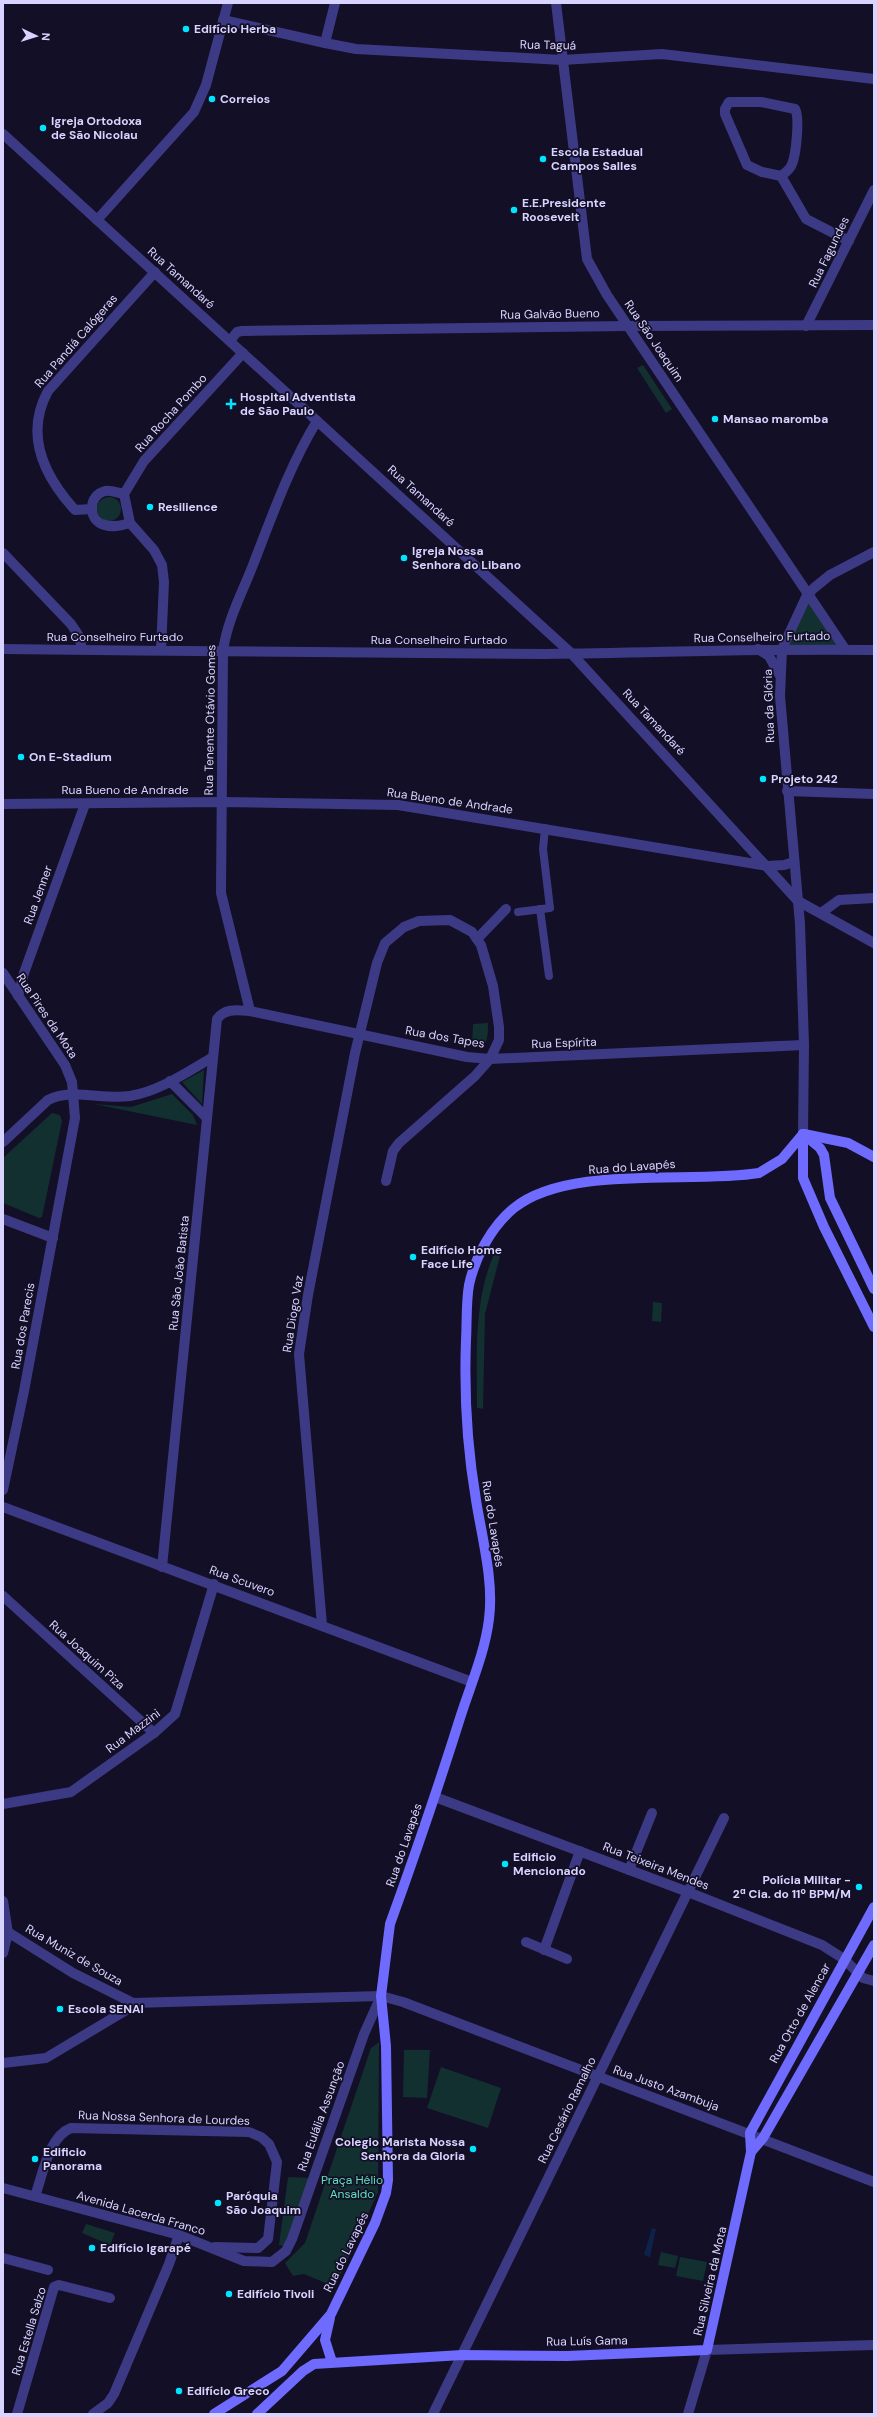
<svg xmlns="http://www.w3.org/2000/svg" width="877" height="2417" font-family="'DM Sans',sans-serif">
<style>
.green{fill:#12302f}
.water{fill:#0c2248}
.lines{fill:none;stroke-linecap:round;stroke-linejoin:round}
.pedestrian{stroke:#3d3a85;stroke-width:8}
.minor{stroke:#3d3a85;stroke-width:10}
.tertiary{stroke:#3d3a85;stroke-width:10}
.secondary{stroke:#6f6bff;stroke-width:10}
.poi-dot{fill:#00e5ff;stroke:#130f26;stroke-width:1.5}
.labels{text-anchor:middle;dominant-baseline:central;stroke-width:3.5;stroke-linejoin:round;paint-order:stroke}
.poi-label{font-size:12px;font-weight:bold;fill:#d9d4ff;stroke:#130f26;text-anchor:start}
.street-label{font-size:12px;fill:#d9d4ff;stroke:#130f26}
.park-label{font-size:12px;fill:#5fe0c0;stroke:#130f26}
</style>
<rect width="100%" height="100%" fill="#130f26"/>
<!-- green -->
<g class="green">
<polygon points="643,365 672,409 666,413 637,368"/>
<circle cx="109" cy="509" r="12"/>
<polygon points="809,601 840,646 786,646"/>
<path d="M488 1023C488 1035 488 1052 472 1047L473 1024Z"/>
<polygon points="204,1070 202,1104 182,1082"/>
<polygon points="172,1094 193,1115 197,1125 94,1104 131,1107"/>
<polygon points="52,1113 60,1115 62,1121 42,1217 39,1218 3,1203 3,1158"/>
<path d="M494 1254 500 1256 485 1314 483 1409 477 1408C477 1357 473 1302 494 1254Z"/>
<polygon points="653,1302 662,1303 661,1322 652,1321"/>
<polygon points="379,2042 378,2192 335,2287 304,2274 293,2276 285,2263 305,2243 371,2048"/>
<polygon points="404,2050 430,2050 427,2098 403,2097"/>
<polygon points="441,2067 501,2088 488,2128 427,2108"/>
<polygon points="288,2177 312,2178 295,2228 283,2246 279,2245"/>
<polygon points="86,2224 115,2233 110,2245 82,2233"/>
<polygon points="661,2252 678,2256 675,2268 658,2265"/>
<polygon points="680,2257 707,2262 703,2281 676,2276"/>
</g>
<!-- water -->
<polygon class="water" points="652,2228 656,2229 650,2257 646,2256 644,2254"/>
<g class="lines">
<!-- pedestrian -->
<g class="pedestrian">
<polyline points="540,909 549,976"/>
<polyline points="518,912 550,908 543,849 545,828"/>
</g>
<!-- minor -->
<g class="minor">
<polyline points="223,20 325,43 356,49 562,60 662,54 874,79"/>
<polyline points="325,43 335,3"/>
<path d="M781 176C786 172 790 170 792 164 796 155 800 117 795 109L761 102H729L725 109V114L747 165 762 172 781 176 806 219 849 241"/>
<polyline points="97,220 194,112 206,85 228,3"/>
<polyline points="806,326 874,190"/>
<path d="M124 494C118 493 112 490 105 491 88 495 87 521 105 525 113 528 122 525 130 523"/>
<path d="M92 509 75 510C44 476 24 435 48 391L155 272"/>
<polyline points="3,553 71,624 79,636 82,649"/>
<polyline points="161,650 164,582 162,565 154,550 130,523 124,494 144,461 243,353"/>
<polyline points="787,791 874,794"/>
<polyline points="821,913 839,900 874,898"/>
<polyline points="477,939 506,909"/>
<polyline points="3,973 65,1065 72,1082 75,1118 24,1391 3,1490"/>
<polyline points="18,996 24,973 85,804"/>
<path d="M250 1011 221 893 223 651C227 621 242 593 253 565 272 516 290 465 317 421"/>
<polyline points="170,1081 207,1118"/>
<path d="M3 1142 48 1100C72 1088 103 1100 130 1096 160 1091 187 1072 213 1057"/>
<polyline points="3,1219 53,1238"/>
<polyline points="3,1507 472,1682"/>
<path d="M162 1567 217 1019C225 1008 237 1010 250 1011L467 1057 490 1059 804 1045"/>
<polyline points="3,1596 154,1733"/>
<polyline points="322,1625 299,1354 308,1295 355,1053 377,963 385,943 404,927 419,921 450,920 472,932 481,945 493,986 499,1027 499,1040 490,1059 475,1076 399,1143 393,1151 386,1181"/>
<polyline points="435,1797 688,1892 822,1945 844,1959 863,1978 874,1981"/>
<polyline points="3,1804 71,1792 154,1733 175,1714 214,1584"/>
<polyline points="629,1870 652,1813"/>
<polyline points="3,1901 8,1933 3,1953"/>
<polyline points="526,1942 567,1959"/>
<polyline points="544,1950 580,1851"/>
<polyline points="3,2063 46,2058 128,2009 133,2003"/>
<polyline points="3,2188 179,2235 244,2261 272,2262 286,2251 292,2239 364,2034 381,1996 403,2002 874,2182"/>
<path d="M35 2196C43 2175 48 2137 71 2128L249 2132 261 2137 269 2144 277 2162 268 2239 258 2248 215 2247"/>
<polyline points="3,2258 48,2270"/>
<polyline points="17,2414 54,2287 59,2285 110,2298"/>
<polyline points="93,2414 108,2403 114,2394 169,2264 179,2235"/>
<polyline points="433,2414 724,1818"/>
<polyline points="688,2414 707,2350 874,2345"/>
</g>
<!-- tertiary -->
<g class="tertiary">
<polyline points="556,3 587,259 607,295 845,649"/>
<polyline points="3,134 571,653 798,901 874,943"/>
<polyline points="230,341 237,332 242,331 628,326 874,325"/>
<path d="M3 649C184 651 365 654 546 654 655 653 764 648 874 650"/>
<polyline points="758,649 769,656 779,674"/>
<polyline points="3,804 221,802 398,805 768,866 784,865 794,862"/>
<polyline points="803,1134 804,1045 800,924 780,696 782,649 807,595 814,588 830,575 874,552"/>
<polyline points="3,1929 73,1973 133,2003 381,1996"/>
</g>
<!-- secondary -->
<g class="secondary">
<polyline points="803,1134 803,1178 824,1227 874,1327"/>
<polyline points="803,1134 820,1148 824,1155 830,1198 874,1289"/>
<polyline points="804,1134 848,1143 874,1157"/>
<polyline points="751,2152 763,2138 874,1945"/>
<polyline points="330,2318 325,2340 332,2362"/>
<path d="M214 2414 282 2371 331 2314 375 2223 386 2193 388 2180 386 2046 381 1996 390 1924C415 1855 439 1785 461 1715 471 1684 485 1652 489 1619 494 1581 482 1538 476 1500 467 1447 464 1394 466 1340 467 1322 466 1302 469 1285 475 1257 492 1226 514 1208 568 1164 692 1184 759 1173L782 1159 803 1134"/>
<polyline points="257,2414 303,2371 314,2364 462,2355 567,2356 707,2350 751,2152 750,2133 874,1907"/>
</g>
</g>
<!-- markers -->
<g class="poi-dot">
<circle cx="186" cy="29" r="4"/>
<circle cx="212" cy="99" r="4"/>
<circle cx="43" cy="128" r="4"/>
<circle cx="543" cy="159" r="4"/>
<circle cx="514" cy="210" r="4"/>
<path d="M229 398h4v4h4v4h-4v4h-4v-4h-4v-4h4z"/>
<circle cx="715" cy="419" r="4"/>
<circle cx="150" cy="507" r="4"/>
<circle cx="404" cy="558" r="4"/>
<circle cx="21" cy="757" r="4"/>
<circle cx="763" cy="779" r="4"/>
<circle cx="413" cy="1257" r="4"/>
<circle cx="505" cy="1864" r="4"/>
<circle cx="859" cy="1887" r="4"/>
<circle cx="60" cy="2009" r="4"/>
<circle cx="473" cy="2149" r="4"/>
<circle cx="35" cy="2159" r="4"/>
<circle cx="218" cy="2203" r="4"/>
<circle cx="92" cy="2248" r="4"/>
<circle cx="229" cy="2294" r="4"/>
<circle cx="179" cy="2391" r="4"/>
</g>
<g class="labels">
<!-- poi labels -->
<g class="poi-label">
<text x="194" y="29">Edifício Herba</text>
<text x="220" y="99">Correios</text>
<text x="51" y="121">Igreja Ortodoxa<tspan x="51" dy="14">de São Nicolau</tspan></text>
<text x="551" y="152">Escola Estadual<tspan x="551" dy="14">Campos Salles</tspan></text>
<text x="522" y="203">E.E.Presidente<tspan x="522" dy="14">Roosevelt</tspan></text>
<text x="240" y="397">Hospital Adventista<tspan x="240" dy="14">de São Paulo</tspan></text>
<text x="723" y="419">Mansao maromba</text>
<text x="158" y="507">Resilience</text>
<text x="412" y="551">Igreja Nossa<tspan x="412" dy="14">Senhora do Libano</tspan></text>
<text x="29" y="757">On E-Stadium</text>
<text x="771" y="779">Projeto 242</text>
<text x="421" y="1250">Edifício Home<tspan x="421" dy="14">Face Life</tspan></text>
<text x="513" y="1857">Edificio<tspan x="513" dy="14">Mencionado</tspan></text>
<text x="851" y="1880" text-anchor="end">Polícia Militar -<tspan x="851" dy="14">2ª Cia. do 11º BPM/M</tspan></text>
<text x="68" y="2009">Escola SENAI</text>
<text x="465" y="2142" text-anchor="end">Colegio Marista Nossa<tspan x="465" dy="14">Senhora da Gloria</tspan></text>
<text x="43" y="2152">Edificio<tspan x="43" dy="14">Panorama</tspan></text>
<text x="226" y="2196">Paróquia<tspan x="226" dy="14">São Joaquim</tspan></text>
<text x="100" y="2248">Edifício Igarapé</text>
<text x="237" y="2294">Edifício Tivoli</text>
<text x="187" y="2391">Edifício Greco</text>
</g>
<!-- street labels -->
<g class="street-label">
<text transform="translate(548 45) rotate(1)">Rua Taguá</text>
<text transform="translate(829 252) rotate(-64)">Rua Fagundes</text>
<text transform="translate(181 278) rotate(42)">Rua Tamandaré</text>
<text transform="translate(550 314) rotate(-1)">Rua Galvão Bueno</text>
<text transform="translate(76 341) rotate(-49)">Rua Pandiá Calógeras</text>
<text transform="translate(654 341) rotate(56)">Rua São Joaquim</text>
<text transform="translate(171 413) rotate(-48)">Rua Rocha Pombo</text>
<text transform="translate(421 496) rotate(42)">Rua Tamandaré</text>
<text x="115" y="637">Rua Conselheiro Furtado</text>
<text transform="translate(762 637) rotate(-1)">Rua Conselheiro Furtado</text>
<text x="439" y="640">Rua Conselheiro Furtado</text>
<text transform="translate(769 706) rotate(-92)">Rua da Glória</text>
<text transform="translate(210 720) rotate(-89)">Rua Tenente Otávio Gomes</text>
<text transform="translate(654 722) rotate(47)">Rua Tamandaré</text>
<text x="125" y="790">Rua Bueno de Andrade</text>
<text transform="translate(450 801) rotate(8)">Rua Bueno de Andrade</text>
<text transform="translate(38 895) rotate(-70)">Rua Jenner</text>
<text transform="translate(47 1016) rotate(56)">Rua Pires da Mota</text>
<text transform="translate(445 1037) rotate(10)">Rua dos Tapes</text>
<text transform="translate(564 1043) rotate(-2)">Rua Espírita</text>
<text transform="translate(632 1167) rotate(-4)">Rua do Lavapés</text>
<text transform="translate(179 1273) rotate(-84)">Rua São João Batista</text>
<text transform="translate(293 1314) rotate(-81)">Rua Diogo Vaz</text>
<text transform="translate(23 1326) rotate(-80)">Rua dos Parecis</text>
<text transform="translate(493 1524) rotate(81)">Rua do Lavapés</text>
<text transform="translate(242 1581) rotate(20)">Rua Scuvero</text>
<text transform="translate(87 1655) rotate(42)">Rua Joaquim Piza</text>
<text transform="translate(133 1731) rotate(-37)">Rua Mazzini</text>
<text transform="translate(404 1845) rotate(-71)">Rua do Lavapés</text>
<text transform="translate(656 1866) rotate(21)">Rua Teixeira Mendes</text>
<text transform="translate(74 1955) rotate(30)">Rua Muniz de Souza</text>
<text transform="translate(800 2013) rotate(-61)">Rua Otto de Alencar</text>
<text transform="translate(666 2088) rotate(20)">Rua Justo Azambuja</text>
<text transform="translate(567 2110) rotate(-64)">Rua Cesário Ramalho</text>
<text transform="translate(321 2116) rotate(-70)">Rua Eulália Assunção</text>
<text transform="translate(164 2118) rotate(2)">Rua Nossa Senhora de Lourdes</text>
<text transform="translate(141 2213) rotate(16)">Avenida Lacerda Franco</text>
<text transform="translate(346 2252) rotate(-64)">Rua do Lavapés</text>
<text transform="translate(710 2281) rotate(-77)">Rua Silveira da Mota</text>
<text transform="translate(29 2331) rotate(-73)">Rua Estella Salzo</text>
<text transform="translate(587 2341) rotate(-1)">Rua Luís Gama</text>
</g>
<!-- park labels -->
<g class="park-label">
<text x="352" y="2180">Praça Hélio<tspan x="352" dy="14">Ansaldo</tspan></text>
</g>
</g>
<!-- border -->
<rect width="877" height="2417" fill="none" stroke="#d9d4ff" stroke-width="8"/>
<!-- north arrow -->
<g transform="translate(36 36) rotate(94)" stroke="#130f26" stroke-width="3" paint-order="stroke">
<path d="M0-3L7 15L0 10L-7 15Z" fill="#d9d4ff"/>
<text y="-6" font-size="11" font-weight="bold" text-anchor="middle" fill="#d9d4ff">N</text>
</g>
</svg>
